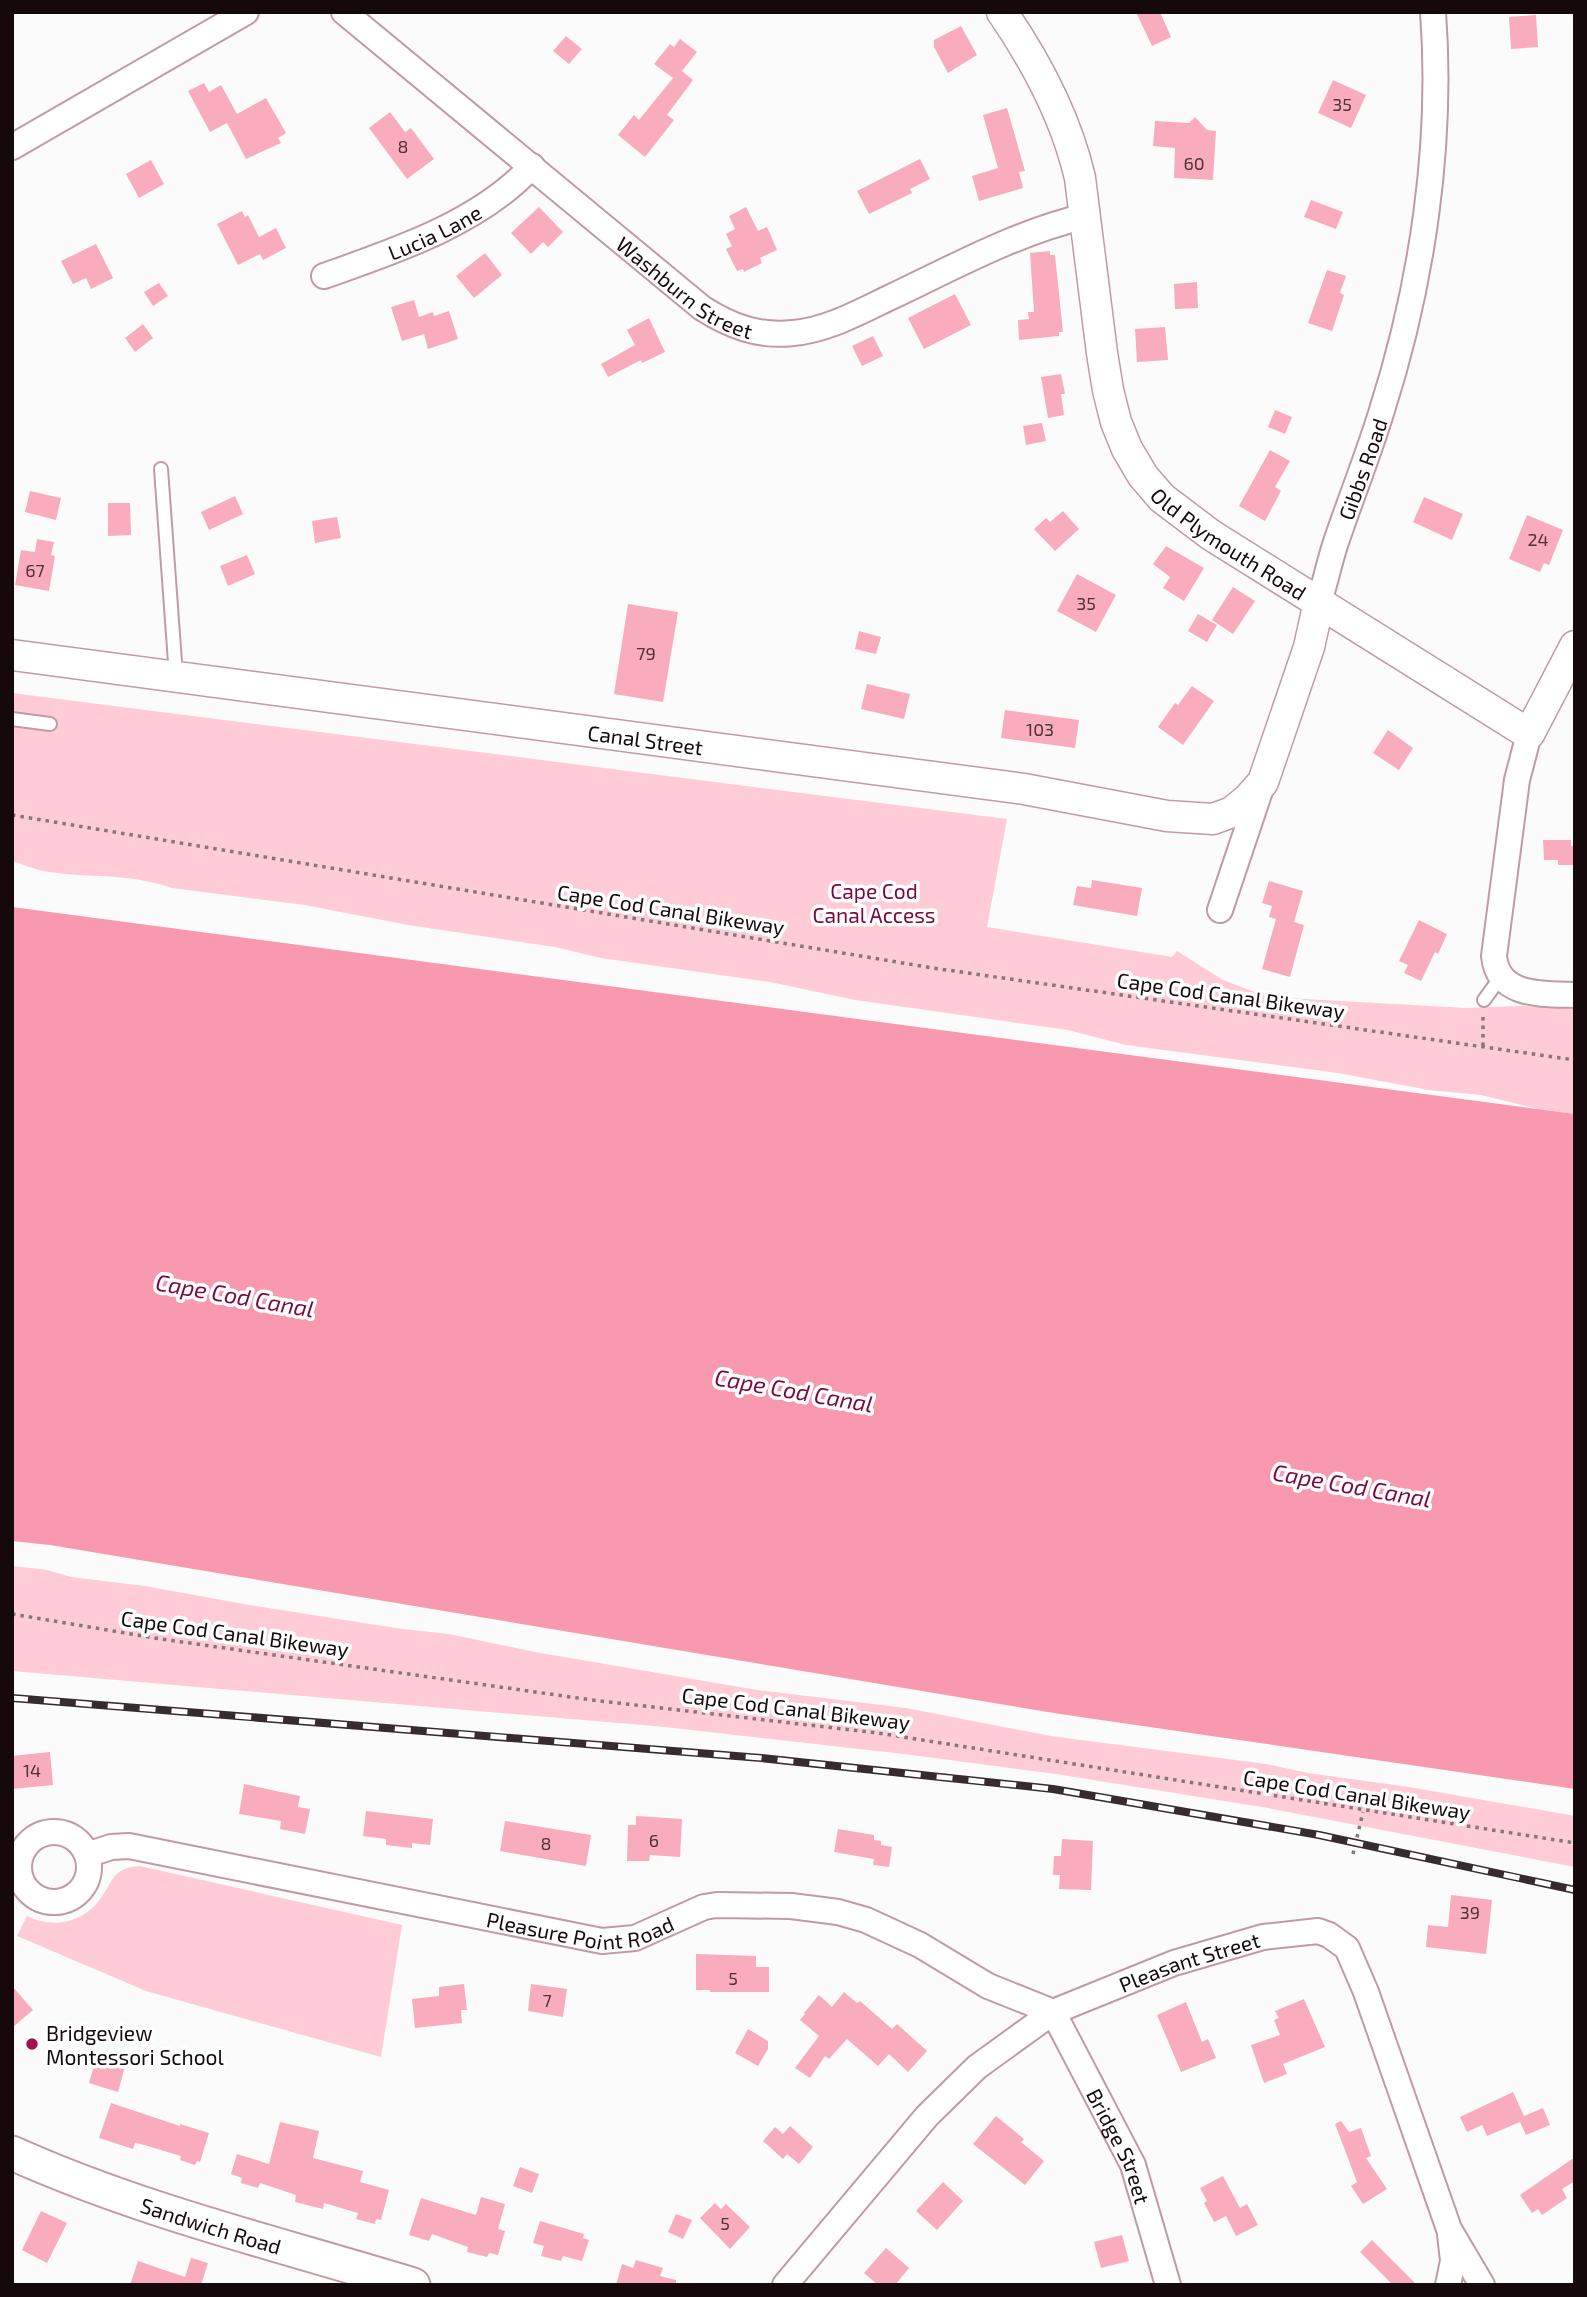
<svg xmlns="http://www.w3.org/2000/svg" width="1587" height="2297" font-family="'Exo 2',sans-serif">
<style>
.green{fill:#fecbd6}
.water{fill:#f899b0}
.building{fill:#f9acbd}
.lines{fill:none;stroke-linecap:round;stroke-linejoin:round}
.service-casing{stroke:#c19ba3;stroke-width:16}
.minor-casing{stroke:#c19ba3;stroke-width:28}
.tertiary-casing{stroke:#c19ba3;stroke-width:33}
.secondary-casing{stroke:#c19ba3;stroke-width:37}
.path{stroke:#7f797b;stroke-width:3.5;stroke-dasharray:3.5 5;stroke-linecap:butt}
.service{stroke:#fff;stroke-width:12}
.minor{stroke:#fff;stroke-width:24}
.tertiary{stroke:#fff;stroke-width:30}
.secondary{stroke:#fff;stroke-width:33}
.rail-casing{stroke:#362b2e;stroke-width:8}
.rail{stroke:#fff;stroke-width:5;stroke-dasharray:16;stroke-linecap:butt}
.poi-dot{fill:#a4104e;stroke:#fff;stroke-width:2.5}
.labels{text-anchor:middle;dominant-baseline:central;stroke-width:7;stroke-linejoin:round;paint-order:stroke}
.number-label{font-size:18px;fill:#4e3238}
.street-label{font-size:21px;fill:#15090c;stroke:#fff}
.park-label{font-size:21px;fill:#7c0839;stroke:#fff}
.poi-label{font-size:21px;fill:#15090c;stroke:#fff;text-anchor:start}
.water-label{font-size:23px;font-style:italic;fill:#7c0839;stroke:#fff}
</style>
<rect width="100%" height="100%" fill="#fbfbfb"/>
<!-- green -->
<g class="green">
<path d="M12 693 1007 819 987 927 1172 957 1177 951 1223 980 1268 997 1466 1008 1522 1006 1575 1009V1114L1538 1109 1481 1095 1429 1090 1338 1073 1126 1045 1068 1030 855 1000 770 982 601 958 555 947 408 925 305 905 172 888C127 872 88 879 43 871 33 869 22 864 12 861Z"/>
<polygon points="12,1566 47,1570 71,1577 145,1586 249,1605 402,1629 449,1634 535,1652 757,1690 906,1708 1051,1736 1266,1764 1308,1773 1409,1787 1575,1816 1575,1867 1268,1808 1056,1774 904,1754 665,1727 12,1671"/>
<path d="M140 1866 402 1925 381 2057 146 1991 17 1936 27 1916C51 1928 79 1924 97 1903 113 1885 110 1867 140 1866Z"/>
</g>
<!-- water -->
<polygon class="water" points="12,907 1575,1114 1575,1789 1060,1714 50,1545 12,1541"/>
<!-- building -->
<g class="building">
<polygon points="1136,12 1160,12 1171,37 1152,46"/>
<polygon points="1536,15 1538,47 1511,49 1509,17"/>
<polygon points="961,26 977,55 948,73 934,47 934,40"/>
<polygon points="566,36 582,49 569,64 553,51"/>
<polygon points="680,39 697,52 682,71 693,80 667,115 674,120 645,157 618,135 634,115 639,120 673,78 654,64 670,44 674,47"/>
<polygon points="1333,80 1366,95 1351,128 1318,113"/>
<polygon points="204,83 209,92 221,85 237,114 266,98 286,133 278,138 281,143 246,159 227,123 210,132 188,91"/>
<polygon points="1007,108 1025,171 1019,172 1023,188 979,201 972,176 998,168 983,115"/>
<polygon points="390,112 405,132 411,128 434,159 407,179 369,128"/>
<polygon points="1195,117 1207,130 1216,131 1213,180 1174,178 1175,148 1153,146 1155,121 1189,123"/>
<polygon points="920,159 930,179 910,189 912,193 869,214 857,191"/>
<polygon points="151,160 164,184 139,198 126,174"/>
<polygon points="1311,200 1343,212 1336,229 1304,217"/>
<polygon points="539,207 563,232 548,247 543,242 531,254 511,233"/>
<polygon points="746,207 758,231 767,227 777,250 760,258 762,263 744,272 743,269 737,271 726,249 732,246 726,234 735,229 729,216"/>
<polygon points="242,211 245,217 248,215 259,237 276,228 286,248 263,260 260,254 238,265 217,224"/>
<polygon points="96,244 113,278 91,289 86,278 73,284 61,261"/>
<polygon points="1050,251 1050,255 1055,255 1063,332 1059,332 1059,336 1019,340 1018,320 1029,319 1028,312 1034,312 1030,253"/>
<polygon points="485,253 502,275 474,298 456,276"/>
<polygon points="1327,270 1346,276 1340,293 1344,295 1332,331 1308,323"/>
<polygon points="1197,282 1198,308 1175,309 1174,284"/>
<polygon points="159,283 168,296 153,306 144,292"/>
<polygon points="955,294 971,325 924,349 908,318"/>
<polygon points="414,300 419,317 433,312 434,316 449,311 458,339 428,349 424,334 402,341 391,307"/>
<polygon points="649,318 665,352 642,363 641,360 608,377 601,364 635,345 627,330"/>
<polygon points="143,324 153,338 135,352 125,338"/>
<polygon points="1165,327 1168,360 1137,362 1135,329"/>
<polygon points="873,336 883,356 862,366 852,346"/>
<polygon points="1061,374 1065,394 1061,394 1064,415 1048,418 1041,377"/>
<polygon points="1275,410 1292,417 1285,434 1268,427"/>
<polygon points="1042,423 1046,441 1026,445 1023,426"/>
<polygon points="1270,450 1290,461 1275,487 1281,491 1265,521 1239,506"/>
<polygon points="30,491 61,498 56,520 25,512"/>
<polygon points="235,496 243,514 209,530 201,512"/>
<polygon points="1424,497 1463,514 1452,540 1413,522"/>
<polygon points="108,503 130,503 131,535 108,536"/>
<polygon points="1063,511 1079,529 1055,551 1034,529 1046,518 1050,522"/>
<polygon points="1527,515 1563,530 1549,565 1544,563 1540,572 1509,559"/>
<polygon points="337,517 341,538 315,543 312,521"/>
<polygon points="37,539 54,542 51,555 55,556 49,591 15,585 21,550 35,552"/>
<polygon points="1166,546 1204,568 1184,601 1163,588 1170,577 1153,564"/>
<polygon points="247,555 255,574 228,586 220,566"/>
<polygon points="1077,574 1116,595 1096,632 1057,611"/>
<polygon points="1233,587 1255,601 1233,634 1212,620"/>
<polygon points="628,604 678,612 663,702 614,694"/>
<polygon points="1198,614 1217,625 1207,642 1188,631"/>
<polygon points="859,631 881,637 876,654 855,649"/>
<polygon points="867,684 910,694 904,719 861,709"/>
<polygon points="1192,686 1214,701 1183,745 1158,727 1175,703 1178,705"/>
<polygon points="1005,710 1079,720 1075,748 1001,738"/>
<polygon points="1388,730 1413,748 1399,770 1373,753"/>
<polygon points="1543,840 1571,840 1571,846 1575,846 1575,865 1558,865 1558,860 1544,860"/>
<polygon points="1092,880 1142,888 1137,916 1073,905 1077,886 1091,888"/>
<polygon points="1269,881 1303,891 1294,922 1304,925 1290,977 1262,969 1276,919 1269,917 1272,906 1262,903"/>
<polygon points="1419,920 1447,934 1438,954 1435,952 1421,981 1404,973 1408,965 1399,961"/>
<polygon points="50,1752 53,1785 12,1789 12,1756"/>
<polygon points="244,1784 300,1796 298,1807 310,1809 305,1834 280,1829 281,1821 239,1814"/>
<polygon points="366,1811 433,1819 430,1845 412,1843 412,1848 386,1845 386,1839 363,1836"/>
<polygon points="636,1816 682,1819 680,1857 650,1855 649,1861 627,1861 628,1825 636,1825"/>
<polygon points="505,1821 591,1835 586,1866 500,1851"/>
<polygon points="838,1829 874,1835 874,1840 881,1841 881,1845 892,1847 889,1867 873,1865 874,1859 834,1852"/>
<polygon points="1062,1839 1093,1841 1091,1890 1059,1889 1060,1875 1053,1875 1054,1856 1061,1856"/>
<polygon points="1451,1895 1492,1900 1486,1954 1426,1947 1428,1925 1448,1927"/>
<polygon points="696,1954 756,1956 756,1967 769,1967 769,1992 710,1992 710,1990 696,1990"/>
<polygon points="464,1984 467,2010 461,2010 462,2023 415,2028 412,1999 439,1996 439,1987"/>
<polygon points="531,1984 567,1989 563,2017 528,2011"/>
<polygon points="12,1986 33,2010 12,2028"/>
<polygon points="844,1992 857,2003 860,2001 892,2029 897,2024 927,2051 908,2072 889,2054 878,2066 847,2039 829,2059 825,2056 810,2078 795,2068 819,2036 800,2020 805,2014 804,2013 819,1995 832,2007"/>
<polygon points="1304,1999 1325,2047 1283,2064 1287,2074 1264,2083 1251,2045 1280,2035 1274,2020 1279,2018 1275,2011"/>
<polygon points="1186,2002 1202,2042 1208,2039 1216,2058 1181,2072 1157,2015"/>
<polygon points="748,2029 768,2041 768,2049 758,2066 735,2053"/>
<polygon points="98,2051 127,2059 118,2092 89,2083"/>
<polygon points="1513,2092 1524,2116 1543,2108 1550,2125 1526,2135 1520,2122 1487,2136 1482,2125 1467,2132 1460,2117"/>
<polygon points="111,2103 180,2126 180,2124 209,2133 200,2162 197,2161 195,2165 180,2160 181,2156 141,2144 135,2143 133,2149 99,2138"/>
<polygon points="996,2116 1024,2139 1021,2142 1044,2161 1025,2185 973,2144"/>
<polygon points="1341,2121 1349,2132 1361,2128 1371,2156 1366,2158 1387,2189 1363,2204 1351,2186 1357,2182 1335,2124"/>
<polygon points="280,2122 319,2131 313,2158 363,2171 360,2182 389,2190 381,2220 376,2219 375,2224 356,2219 358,2213 324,2203 323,2209 295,2202 296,2195 260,2183 258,2188 241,2183 242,2178 231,2174 237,2154 269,2164"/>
<polygon points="790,2126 813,2147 799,2164 787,2154 783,2159 763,2141 775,2127 783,2134"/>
<polygon points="1575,2157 1575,2181 1562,2189 1567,2198 1542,2215 1538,2209 1532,2213 1520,2195"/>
<polygon points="520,2167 539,2174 532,2193 513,2186"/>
<polygon points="1223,2176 1240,2208 1247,2204 1258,2225 1236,2236 1226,2216 1214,2222 1204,2203 1207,2201 1200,2188"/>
<polygon points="943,2182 963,2201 937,2230 916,2211"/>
<polygon points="481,2197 505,2204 498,2229 505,2231 498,2255 489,2253 487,2257 467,2252 468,2247 432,2234 429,2241 409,2235 421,2198 476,2215"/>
<polygon points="715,2203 721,2209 726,2204 750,2227 730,2249 700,2218"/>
<polygon points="41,2211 67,2223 47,2263 22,2250"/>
<polygon points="676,2214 692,2220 683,2239 668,2232"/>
<polygon points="540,2221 584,2234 583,2238 589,2240 582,2261 563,2256 561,2261 541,2256 544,2246 533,2243"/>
<polygon points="1122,2235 1129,2261 1101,2268 1094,2242"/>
<polygon points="1372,2240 1417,2285 1393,2285 1360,2252"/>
<polygon points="886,2248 909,2268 895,2285 878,2285 864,2273"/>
<polygon points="191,2258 208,2263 201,2285 130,2285 138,2261 185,2277"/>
<polygon points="636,2260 663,2268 660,2276 676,2280 676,2285 616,2285 622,2264 633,2268"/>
</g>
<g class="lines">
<!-- service casing -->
<g class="service-casing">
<g id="service">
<polyline points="161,469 176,676"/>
<polyline points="12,719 50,724"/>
<polyline points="1484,1000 1500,978"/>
</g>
</g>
<!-- minor casing -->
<g class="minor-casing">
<g id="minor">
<path id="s1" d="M344 12 702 308C730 326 759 337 793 333 828 330 861 311 893 296 956 266 1018 232 1086 216"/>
<polyline points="12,147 246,12"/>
<path id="s2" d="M324 276C395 251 480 223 532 166"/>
<path id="s3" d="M1319 602C1325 583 1329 564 1335 545 1350 500 1368 456 1382 410 1422 285 1443 144 1433 12"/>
<path d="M1529 734 1517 780 1494 956C1498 997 1542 994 1575 995"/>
<polyline points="1220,910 1262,785"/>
<circle cx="54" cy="1867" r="35"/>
<path id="s4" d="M87 1855 111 1847 129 1846 602 1941 635 1938 704 1907 717 1905 791 1906 838 1912 866 1920 920 1945 988 1986 1053 2012 1133 2165 1168 2285"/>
<path id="s5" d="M785 2285 927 2116 977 2067 1053 2012 1174 1963 1263 1937 1318 1931 1329 1935 1347 1948 1366 1992 1449 2229 1482 2285"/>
<polyline points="1448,2285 1453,2261 1450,2234"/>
</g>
</g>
<!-- tertiary casing -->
<g class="tertiary-casing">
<g id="tertiary">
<path id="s6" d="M1002 12C1037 63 1066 117 1080 178L1102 353 1108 390 1116 422 1127 449 1143 476 1162 498 1211 535 1529 734 1575 646"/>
<path id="s7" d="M12 655 1024 789 1167 816 1213 819 1232 812 1248 799 1263 782 1309 647 1319 602"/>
</g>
</g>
<!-- secondary casing -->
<g class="secondary-casing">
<g id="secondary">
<path id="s8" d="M12 2153C141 2211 279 2244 413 2285"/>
</g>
</g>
<!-- path -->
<g class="path">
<polyline points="12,815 933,968 1575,1060"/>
<polyline points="1483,1046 1483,1016"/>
<polyline points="12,1614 161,1639 592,1700 878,1733 1575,1843"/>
<polyline points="1353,1854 1363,1812"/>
</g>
<!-- service -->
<use href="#service" class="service"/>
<!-- minor -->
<use href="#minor" class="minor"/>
<!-- tertiary -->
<use href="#tertiary" class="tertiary"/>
<!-- secondary -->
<use href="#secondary" class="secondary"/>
<!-- rail casing -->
<g class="rail-casing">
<polyline id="rail" points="12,1698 761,1758 1053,1789 1319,1835 1575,1890"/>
</g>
<!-- rail -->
<use href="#rail" class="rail"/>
</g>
<!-- markers -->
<circle class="poi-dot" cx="32" cy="2044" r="7"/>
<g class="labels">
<!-- number labels -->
<g class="number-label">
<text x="1342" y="104">35</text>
<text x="403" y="146">8</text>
<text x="1194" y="163">60</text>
<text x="1538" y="539">24</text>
<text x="35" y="570">67</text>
<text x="1086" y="603">35</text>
<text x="646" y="653">79</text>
<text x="1040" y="729">103</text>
<text x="32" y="1770">14</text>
<text x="654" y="1840">6</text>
<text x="546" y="1843">8</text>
<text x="1470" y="1912">39</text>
<text x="733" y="1978">5</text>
<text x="547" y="2000">7</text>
<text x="725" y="2223">5</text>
</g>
<!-- street labels -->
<g class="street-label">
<text stroke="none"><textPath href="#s2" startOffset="119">Lucia Lane</textPath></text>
<text stroke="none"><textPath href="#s1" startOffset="439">Washburn Street</textPath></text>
<text stroke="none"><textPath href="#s3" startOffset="140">Gibbs Road</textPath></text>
<text stroke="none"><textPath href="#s6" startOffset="602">Old Plymouth Road</textPath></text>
<text stroke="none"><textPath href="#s7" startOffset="639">Canal Street</textPath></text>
<text transform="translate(671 909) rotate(9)">Cape Cod Canal Bikeway</text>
<text transform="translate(1231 995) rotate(8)">Cape Cod Canal Bikeway</text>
<text transform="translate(235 1633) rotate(8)">Cape Cod Canal Bikeway</text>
<text transform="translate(796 1708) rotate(7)">Cape Cod Canal Bikeway</text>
<text transform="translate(1357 1794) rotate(9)">Cape Cod Canal Bikeway</text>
<text stroke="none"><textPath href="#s4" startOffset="504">Pleasure Point Road</textPath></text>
<text stroke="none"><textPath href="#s5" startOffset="530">Pleasant Street</textPath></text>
<text stroke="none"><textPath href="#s4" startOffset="1157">Bridge Street</textPath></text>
<text stroke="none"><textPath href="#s8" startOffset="212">Sandwich Road</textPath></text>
</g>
<!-- park labels -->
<g class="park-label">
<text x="874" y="890">Cape Cod<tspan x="874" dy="24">Canal Access</tspan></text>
</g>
<!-- poi labels -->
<g class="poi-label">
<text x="46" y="2032">Bridgeview<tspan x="46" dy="24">Montessori School</tspan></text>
</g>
<!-- water labels -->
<g class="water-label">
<text transform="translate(235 1295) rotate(10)">Cape Cod Canal</text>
<text transform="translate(794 1390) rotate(10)">Cape Cod Canal</text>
<text transform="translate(1352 1485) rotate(10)">Cape Cod Canal</text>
</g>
</g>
<!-- border -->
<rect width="1587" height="2297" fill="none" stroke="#15090c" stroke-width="28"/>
</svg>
